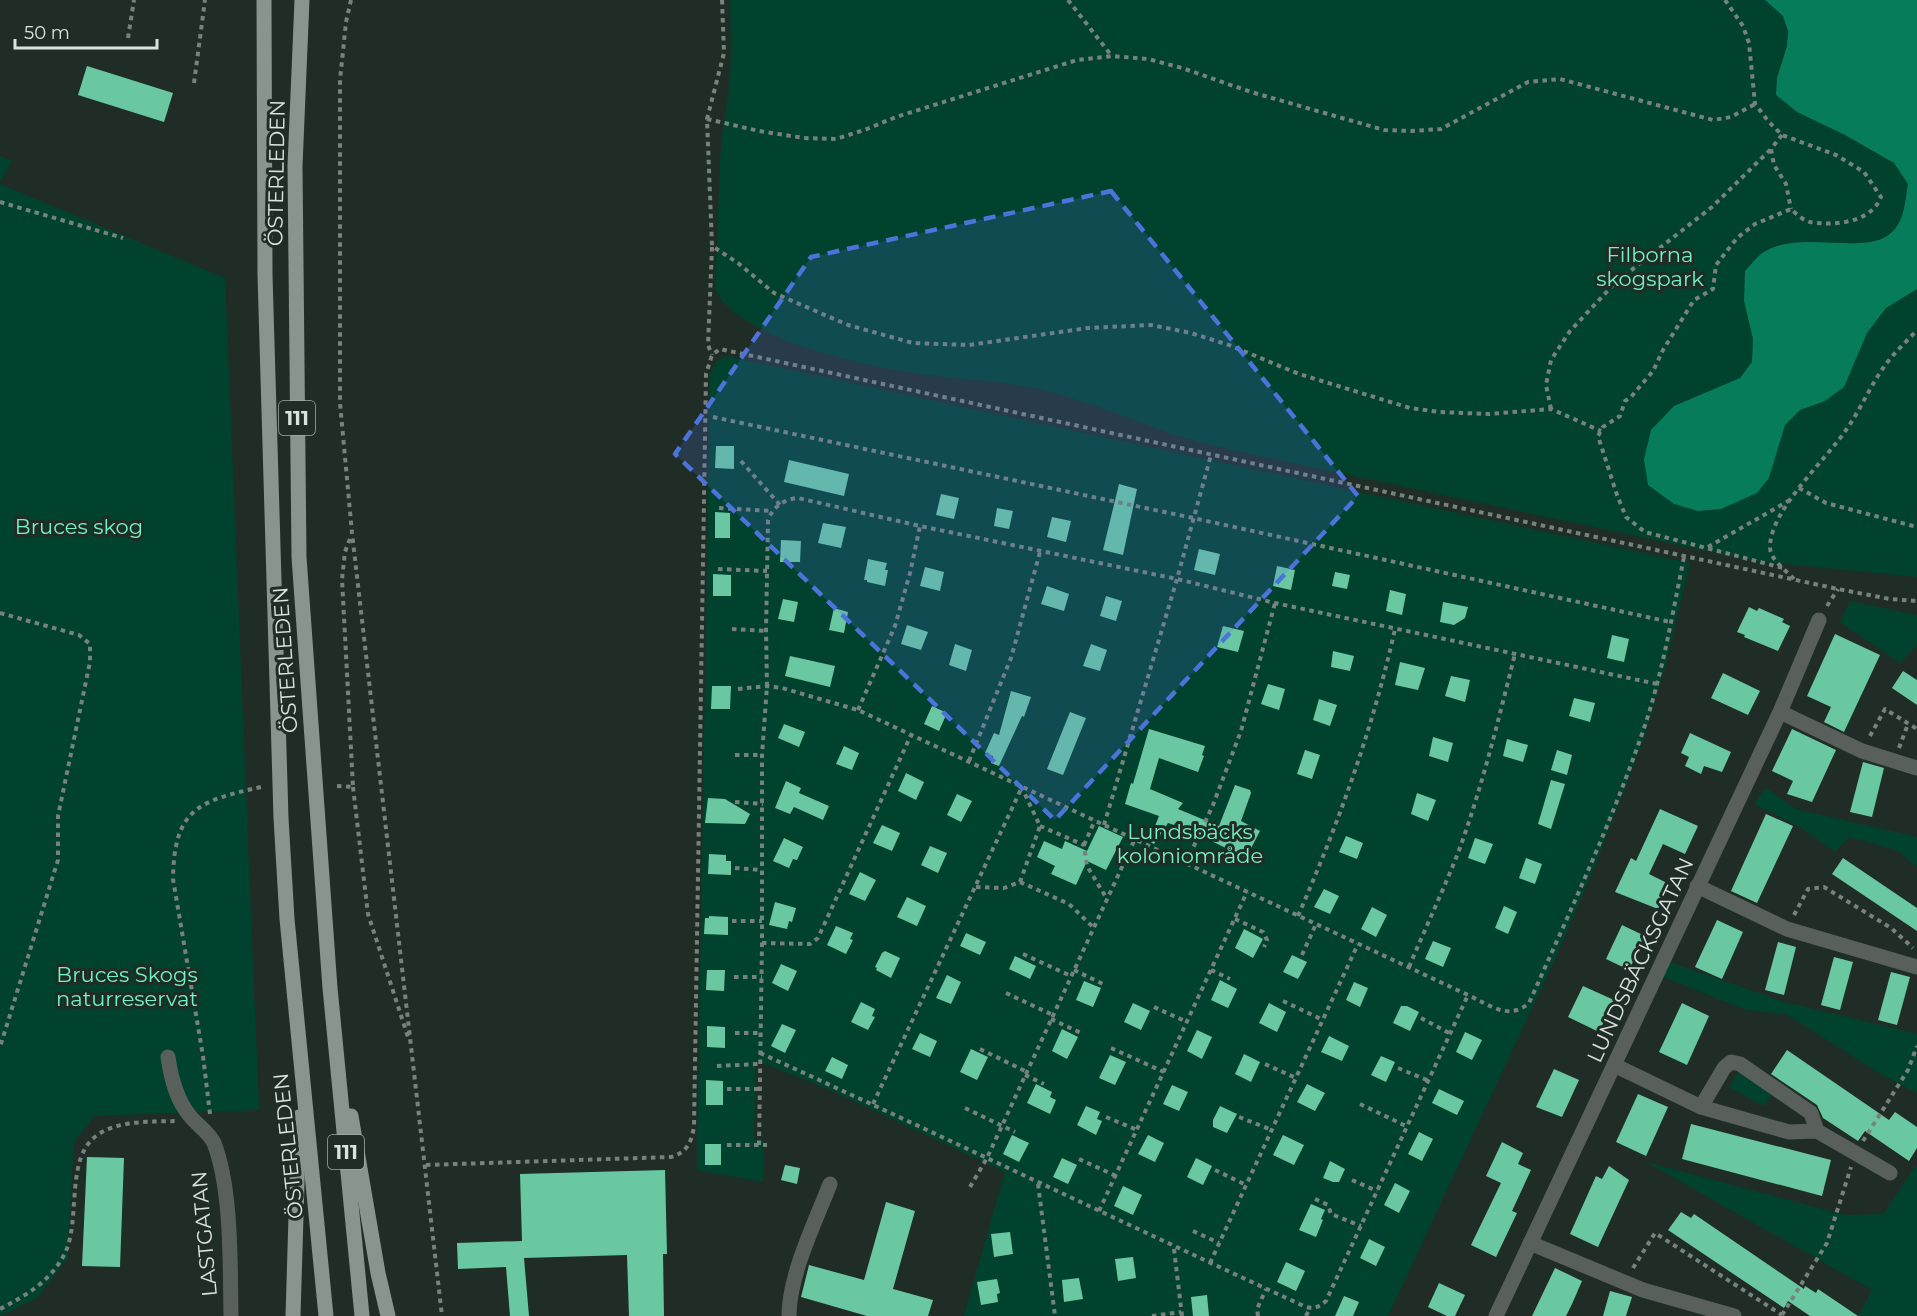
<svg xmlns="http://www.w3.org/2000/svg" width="1917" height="1316" font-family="Montserrat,sans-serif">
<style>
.green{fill:#01422e}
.water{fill:#067c5a}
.building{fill:#69c8a2}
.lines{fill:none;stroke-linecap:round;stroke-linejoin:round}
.path{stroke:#77827d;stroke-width:4;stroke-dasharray:4.5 4.5;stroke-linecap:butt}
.minor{stroke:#59605c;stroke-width:15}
.major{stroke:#87958e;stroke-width:15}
.marked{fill:#4c73da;fill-opacity:0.2;stroke:#4c73da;stroke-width:4.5;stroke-dasharray:12 8;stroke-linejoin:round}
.labels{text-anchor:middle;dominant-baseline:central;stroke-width:6;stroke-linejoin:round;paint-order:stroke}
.shield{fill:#202d27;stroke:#a3aca8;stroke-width:1.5}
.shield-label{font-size:20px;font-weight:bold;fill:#dbe3df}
.street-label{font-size:21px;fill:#dbe3df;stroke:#202d27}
.park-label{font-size:21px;fill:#71f4c1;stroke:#202d27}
</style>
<rect width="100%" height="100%" fill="#202d27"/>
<!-- green -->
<g class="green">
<path d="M730 0H1917V577L1754 561 1236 451C1215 446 1194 441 1175 435 1132 420 1090 402 1046 391 1007 381 968 380 929 375 869 367 776 348 729 308 723 303 719 296 715 290L721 141 729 90 731 61Z"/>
<polygon points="0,156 12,161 0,182"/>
<polygon points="0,184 225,278 259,1110 94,1116 74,1142 67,1259 37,1298 0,1316"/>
<path d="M726 356 1690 563 1665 667 1645 735 1593 871 1554 961 1388 1316H964L1005 1172 830 1090 756 1060 754 1140H763V1182L697 1170 710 380C711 368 714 362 726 356Z"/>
<polygon points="1850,601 1917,615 1917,645 1900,663 1840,622"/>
<polygon points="1766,788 1796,809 1917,837 1917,867 1897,850 1849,837 1835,852 1800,827 1754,804"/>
<polygon points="1667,961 1785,1002 1917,1034 1917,1093 1884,1076 1786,1014 1746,1010 1661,976"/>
<polygon points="1741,1068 1774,1091 1763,1106 1729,1087"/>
<polygon points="1646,1162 1845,1215 1883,1214 1917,1164 1917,1316 1858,1316 1872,1290"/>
</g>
<!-- water -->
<path class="water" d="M1765 0H1917V289L1886 308 1867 333 1844 387 1825 401 1800 410 1785 425 1769 478 1757 493 1721 509 1698 511 1674 504 1648 485 1644 459 1651 430 1674 406 1740 378 1752 362 1753 339 1744 301 1745 271C1750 266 1755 259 1761 254 1797 227 1866 258 1892 232 1905 220 1905 200 1908 184L1894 163 1845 135 1797 112 1776 95 1777 78 1787 46 1788 31 1783 16Z"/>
<!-- building -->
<g class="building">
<polygon points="87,66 173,93 164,122 78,95"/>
<polygon points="716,446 734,446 734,469 715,468"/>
<polygon points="789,460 849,474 844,496 784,482"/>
<polygon points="1119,484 1137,489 1123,555 1103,550"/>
<polygon points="941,494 959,498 954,519 936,515"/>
<polygon points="997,508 1013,511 1009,529 994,526"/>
<polygon points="715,512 730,513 730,538 715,538"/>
<polygon points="1052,517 1071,521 1066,542 1047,537"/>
<polygon points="823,523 846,527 841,548 818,543"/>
<polygon points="781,540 801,541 800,562 780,562"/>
<polygon points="1199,549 1220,554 1215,575 1194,570"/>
<polygon points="868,559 887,563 885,570 888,570 885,586 867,582 867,580 864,580"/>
<polygon points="1277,566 1295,570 1291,590 1273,586"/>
<polygon points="925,567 944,572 940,591 920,586"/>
<polygon points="1335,572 1350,575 1347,589 1332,586"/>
<polygon points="713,574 731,575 731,596 713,596"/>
<polygon points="1047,586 1069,594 1064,611 1041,604"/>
<polygon points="1390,590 1406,594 1402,615 1386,611"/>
<polygon points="1106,596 1122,601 1116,621 1100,616"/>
<polygon points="783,599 798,602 794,622 778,619"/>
<polygon points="1443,602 1468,607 1465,618 1454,625 1440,622"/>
<polygon points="1749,607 1757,611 1759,608 1784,619 1782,622 1790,626 1778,651 1744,637 1745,635 1737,632"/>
<polygon points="834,608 848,612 844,633 829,630"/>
<polygon points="907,625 928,632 921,650 901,644"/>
<polygon points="1223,626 1244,631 1238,652 1217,647"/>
<polygon points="1835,634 1880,655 1844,732 1824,722 1831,707 1807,696"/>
<polygon points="1612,635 1629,639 1624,662 1607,658"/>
<polygon points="955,644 972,650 966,671 949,665"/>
<polygon points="1091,644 1107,650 1100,671 1083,666"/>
<polygon points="1333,651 1354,656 1350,671 1331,667"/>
<polygon points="790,656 835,666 830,687 785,676"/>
<polygon points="1400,662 1425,668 1418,690 1395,685"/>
<polygon points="1903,671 1917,680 1917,705 1892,688"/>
<polygon points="1723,673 1760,691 1748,715 1711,698"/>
<polygon points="1451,676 1470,680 1465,702 1445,696"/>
<polygon points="1268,684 1285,689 1279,710 1261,704"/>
<polygon points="712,686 731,686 730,709 711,709"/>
<polygon points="1011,691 1031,697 1024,717 1022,716 999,766 991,763 993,756 985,753 994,733 999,735"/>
<polygon points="1574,698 1595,703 1590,722 1569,716"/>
<polygon points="1319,699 1337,705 1330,726 1313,720"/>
<polygon points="932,706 947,713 939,731 924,724"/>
<polygon points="1070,712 1086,718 1063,775 1047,769"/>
<polygon points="784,724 805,732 799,747 778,738"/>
<polygon points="1149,729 1205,746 1202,755 1204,756 1198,772 1159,758 1150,789 1183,803 1178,809 1219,826 1235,785 1250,790 1251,793 1241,821 1260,831 1246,858 1175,823 1174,825 1168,823 1154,844 1149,841 1159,816 1125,804 1131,783 1133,784"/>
<polygon points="1792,729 1836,750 1812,802 1787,794 1793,781 1772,771"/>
<polygon points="1690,733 1731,752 1722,772 1704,766 1701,774 1685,766 1689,757 1681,753"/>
<polygon points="1433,737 1453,743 1448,762 1429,756"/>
<polygon points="1507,739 1528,745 1523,762 1503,756"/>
<polygon points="844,746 859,753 852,770 836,764"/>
<polygon points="1305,750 1320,755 1312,779 1297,774"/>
<polygon points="1557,750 1572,755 1567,775 1551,770"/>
<polygon points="1863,762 1884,768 1872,817 1850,812"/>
<polygon points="906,773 924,782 916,800 898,791"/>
<polygon points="1551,780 1565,784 1551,829 1538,824"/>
<polygon points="786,781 801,788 799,793 829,806 823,820 794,807 790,814 775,808"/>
<polygon points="1417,793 1436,800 1428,821 1411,814"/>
<polygon points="957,794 972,801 961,822 947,815"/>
<polygon points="708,798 725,799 750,814 745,824 705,823"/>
<polygon points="1660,809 1698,826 1685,854 1663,844 1649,874 1669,884 1658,909 1615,892 1631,858 1636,861"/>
<polygon points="1766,814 1793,826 1757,903 1731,891"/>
<polygon points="882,825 900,833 892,851 873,843"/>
<polygon points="1099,826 1123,837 1106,870 1087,861 1076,885 1051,874 1055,866 1037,857 1044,841 1062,849 1065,841 1087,851"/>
<polygon points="1346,836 1363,843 1357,859 1339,852"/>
<polygon points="784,838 803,847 797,860 793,859 789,868 773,861"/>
<polygon points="1475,838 1493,844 1485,864 1468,858"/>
<polygon points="930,846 947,853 938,873 921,865"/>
<polygon points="709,854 726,855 726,861 731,861 731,875 708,874"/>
<polygon points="1526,858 1542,864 1535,884 1519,878"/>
<polygon points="1843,858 1917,908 1917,931 1832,874"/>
<polygon points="860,872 876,880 865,901 849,894"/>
<polygon points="1324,889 1339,896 1330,914 1314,907"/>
<polygon points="907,897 926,906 917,926 897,917"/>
<polygon points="775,902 796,908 792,922 789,921 787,929 769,925"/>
<polygon points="1504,906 1517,912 1508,934 1495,928"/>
<polygon points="1372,907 1387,915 1376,937 1361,929"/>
<polygon points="709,916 728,917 728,935 704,934 705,918 709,918"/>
<polygon points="1717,920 1743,932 1722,979 1695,967"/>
<polygon points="1622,925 1645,936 1629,970 1606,959"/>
<polygon points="836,926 853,933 850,939 853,940 846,954 827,945"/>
<polygon points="1244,929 1263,939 1253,958 1235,948"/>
<polygon points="966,933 986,942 980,955 960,946"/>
<polygon points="1433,941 1451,948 1443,967 1425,959"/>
<polygon points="1778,942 1796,947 1784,995 1765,990"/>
<polygon points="885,951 900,958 891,978 876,970 877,968 875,967 882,953"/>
<polygon points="1292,955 1307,962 1298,979 1283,972"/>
<polygon points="1015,956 1036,966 1030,979 1009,969"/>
<polygon points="1834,957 1853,962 1840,1010 1821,1005"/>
<polygon points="781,964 797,971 788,991 772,983"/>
<polygon points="707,970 725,970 724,991 706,990"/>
<polygon points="1891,972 1910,977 1897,1025 1878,1020"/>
<polygon points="947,975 961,982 951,1004 936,998"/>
<polygon points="1220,980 1237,989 1228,1008 1211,1000"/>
<polygon points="1084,981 1101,988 1093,1007 1076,1000"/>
<polygon points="1354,982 1368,988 1360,1007 1346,1000"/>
<polygon points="1583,986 1614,1000 1599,1032 1568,1017"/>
<polygon points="861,1002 875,1009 872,1016 875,1017 868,1030 851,1022"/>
<polygon points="1133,1003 1150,1011 1141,1030 1124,1022"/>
<polygon points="1269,1003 1286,1012 1277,1032 1259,1023"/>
<polygon points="1682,1003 1709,1016 1687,1065 1659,1052"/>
<polygon points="1401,1006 1407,1006 1419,1012 1410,1031 1393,1023"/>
<polygon points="782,1024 796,1030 785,1053 771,1046"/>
<polygon points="707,1026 725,1027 725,1048 707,1047"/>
<polygon points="1062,1029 1078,1037 1067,1059 1052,1051"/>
<polygon points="1197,1030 1212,1037 1202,1059 1187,1051"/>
<polygon points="1465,1032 1482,1040 1472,1060 1456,1052"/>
<polygon points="920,1033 937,1041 930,1057 912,1049"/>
<polygon points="1329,1036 1349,1046 1342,1061 1321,1052"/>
<polygon points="971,1049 988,1057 977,1080 960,1072"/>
<polygon points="1787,1050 1889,1120 1895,1112 1917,1127 1917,1148 1909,1161 1865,1131 1858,1141 1823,1118 1817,1105 1771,1074"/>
<polygon points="1244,1054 1260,1062 1251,1082 1235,1074"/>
<polygon points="1110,1055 1126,1062 1115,1085 1099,1078"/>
<polygon points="1381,1056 1395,1062 1386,1082 1371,1075"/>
<polygon points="832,1057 848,1065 842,1079 825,1071"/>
<polygon points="1554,1069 1579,1080 1562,1117 1536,1107"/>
<polygon points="706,1080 723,1081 723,1105 706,1105"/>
<polygon points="1036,1084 1052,1092 1050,1097 1056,1100 1050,1114 1027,1103"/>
<polygon points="1307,1084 1325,1093 1315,1111 1297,1102"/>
<polygon points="1172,1085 1188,1092 1179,1111 1163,1104"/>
<polygon points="1439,1089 1464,1101 1457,1115 1432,1103"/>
<polygon points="1638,1094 1668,1107 1646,1156 1616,1142"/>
<polygon points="1086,1106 1100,1112 1097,1119 1102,1121 1096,1135 1077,1125"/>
<polygon points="1220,1106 1237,1114 1227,1133 1213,1127 1213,1120"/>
<polygon points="1691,1124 1831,1160 1822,1196 1682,1159"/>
<polygon points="1419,1132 1433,1139 1422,1161 1408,1154"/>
<polygon points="1012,1135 1029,1143 1019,1162 1003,1154"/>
<polygon points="1148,1135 1164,1143 1155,1162 1138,1154"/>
<polygon points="1283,1135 1304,1145 1294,1165 1273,1155"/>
<polygon points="1502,1142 1523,1153 1518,1164 1531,1170 1512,1211 1517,1213 1496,1257 1471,1245 1501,1183 1486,1176"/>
<rect x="705" y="1144" width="16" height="21"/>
<polygon points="87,1157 124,1158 120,1267 82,1266"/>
<polygon points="1062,1158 1077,1165 1068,1184 1053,1177"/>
<polygon points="1196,1158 1212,1166 1203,1185 1187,1177"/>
<polygon points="1330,1161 1345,1169 1339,1182 1333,1182 1323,1178"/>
<polygon points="785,1165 800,1168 797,1184 781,1180"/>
<polygon points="1609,1166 1629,1180 1598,1247 1570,1234 1596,1176 1602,1179"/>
<polygon points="665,1170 667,1254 663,1254 664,1316 629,1316 627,1255 524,1258 529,1316 510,1316 506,1267 458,1269 457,1243 522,1241 520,1174"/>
<polygon points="1395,1183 1410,1191 1399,1213 1384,1205"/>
<polygon points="1123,1186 1142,1195 1133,1215 1114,1206"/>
<polygon points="886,1202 915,1211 893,1289 933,1300 928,1316 867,1316 801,1297 809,1265 864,1280"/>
<polygon points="1311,1204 1325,1210 1321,1219 1323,1220 1316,1237 1299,1230"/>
<polygon points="1681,1212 1691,1218 1694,1214 1804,1289 1805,1286 1816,1293 1818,1289 1858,1316 1810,1316 1788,1301 1784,1308 1668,1230"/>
<polygon points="1010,1232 1013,1254 994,1257 991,1234"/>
<polygon points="1369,1239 1385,1247 1376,1266 1360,1258"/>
<polygon points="1133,1257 1136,1278 1118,1281 1115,1259"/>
<polygon points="1286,1262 1305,1271 1296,1291 1277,1282"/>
<polygon points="1555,1268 1582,1281 1572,1304 1566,1316 1532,1316"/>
<polygon points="1079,1278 1083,1299 1064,1302 1062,1280"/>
<polygon points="997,1279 1000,1293 997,1294 998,1302 981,1305 977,1282"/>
<polygon points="1439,1283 1465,1295 1455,1316 1447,1316 1428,1307"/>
<polygon points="1610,1291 1632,1297 1626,1316 1603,1316"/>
<polygon points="1207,1295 1209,1316 1193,1316 1191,1297"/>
<polygon points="1344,1296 1359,1302 1353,1316 1335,1316"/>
</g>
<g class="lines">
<!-- path -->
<g class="path">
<polyline points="351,0 346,22 340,80 340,403 352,533 442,1316"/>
<polyline points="722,0 724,53 707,119 712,246 738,263 774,293 848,325 913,343 969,345 1088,328 1151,325 1191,333 1229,345 1299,374 1410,408 1440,412 1489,414 1551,409 1601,431"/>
<polyline points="1068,0 1111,55"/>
<path d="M1725 0 1743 26 1749 43 1755 104 1769 122 1782 135 1836 155 1864 172 1881 197C1871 223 1834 226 1810 222 1804 221 1796 214 1791 209L1755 224 1737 238 1716 265 1713 289 1694 300 1663 350 1653 371 1631 397 1625 401 1620 416 1603 427 1598 436 1617 495 1626 517 1645 532 1783 568"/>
<polyline points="128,38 134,0"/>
<polyline points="194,83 205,0"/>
<polyline points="707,119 759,131 804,138 836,139 867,129 896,117 1077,60 1112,56 1148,59 1182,68 1251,92 1384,130 1411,131 1441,129 1528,82 1560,79 1713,120 1731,117 1755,104"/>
<polyline points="1782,135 1771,149 1774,165 1786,184 1791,209"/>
<polyline points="0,202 123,238"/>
<polyline points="712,247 708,345 712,355"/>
<polyline points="1551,409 1546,385 1551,360 1570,331 1615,283 1712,207 1771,149"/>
<polyline points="713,417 1193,518 1670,622"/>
<polyline points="741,461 780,505"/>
<polyline points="1799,488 1826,503 1917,527"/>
<polyline points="719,508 771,511"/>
<polyline points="1708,547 1790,500"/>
<polyline points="718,569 767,571"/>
<path d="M1794 579C1786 570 1770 560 1770 547 1770 510 1826 460 1846 430 1861 409 1871 384 1886 364 1895 352 1907 341 1917 330"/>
<polyline points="1827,606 1838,589"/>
<polyline points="0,613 79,635 90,644 90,662 58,816 58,860 0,1047"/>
<polyline points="732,629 766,631"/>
<path d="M738 689 767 686 782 688 858 710 1468 995C1490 1005 1508 1021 1529 1003 1569 914 1610 826 1642 734 1662 677 1672 616 1684 557"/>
<polyline points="858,710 895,626 910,573 920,526"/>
<polyline points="1870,736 1885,709 1917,729"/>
<polyline points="1899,748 1908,724"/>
<polyline points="735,755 762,755"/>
<polyline points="969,761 1011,658 1040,552"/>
<polyline points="337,786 353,787 342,579 345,552 351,536"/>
<polyline points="353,787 368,914 408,1037"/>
<polyline points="735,802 763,804"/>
<polyline points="1104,825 1177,579 1211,455"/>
<polyline points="1040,826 1084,845 1087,866 1107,899"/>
<polyline points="1084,845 1095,820"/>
<polyline points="1186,863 1213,805 1241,731 1275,603"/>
<polyline points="735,868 761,870"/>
<polyline points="1020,882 1069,904 1094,928"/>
<polyline points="976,887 1004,888 1020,882 1040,826 1022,788"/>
<polyline points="1794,915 1808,889 1824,887 1891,928 1913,948"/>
<path d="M1298 916C1339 822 1373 728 1395 629"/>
<polyline points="1235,919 1263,932 1267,940 1264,947"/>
<polyline points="732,921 762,921"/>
<polyline points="762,943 810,944 818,938 911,735"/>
<polyline points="1023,954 1071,976"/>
<polyline points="1302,955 1316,924"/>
<path d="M1409 967C1425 929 1443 891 1458 853 1482 788 1498 721 1515 654"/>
<polyline points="1074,970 1105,985"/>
<polyline points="1211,970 1230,979"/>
<polyline points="734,977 762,977"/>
<polyline points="1006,993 1053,1015"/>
<polyline points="1283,1001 1323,1020"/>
<polyline points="1154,1007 1187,1022"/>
<polyline points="1421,1018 1451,1034"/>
<polyline points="1051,1019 1081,1033"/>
<polyline points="735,1033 759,1033"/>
<polyline points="1111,1048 1164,1072"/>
<polyline points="980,1049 1027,1072"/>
<path d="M760 1053C943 1136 1123 1223 1306 1307 1315 1309 1319 1307 1326 1301L1468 995"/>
<polyline points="1265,1064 1296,1078"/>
<polyline points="717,1066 759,1064"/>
<polyline points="1398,1068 1429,1081"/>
<polyline points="1025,1075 1044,1084"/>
<polyline points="727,1089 759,1089"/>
<polyline points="873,1104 1022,787"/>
<polyline points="1360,1104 1408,1127"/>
<polyline points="965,1108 1015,1132"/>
<path d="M210 1114 203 1056 173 879C174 808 199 801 261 787"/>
<polyline points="1106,1117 1137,1130"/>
<polyline points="1239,1117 1272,1130"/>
<polyline points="1863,1141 1908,1070 1917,1046"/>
<polyline points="727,1145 767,1145"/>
<path d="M759 1145 762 943V755L767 686 766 631 768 520C773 507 784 499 798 498L920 526 1177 579 1275 603 1657 684"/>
<polyline points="1079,1159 1116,1176"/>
<path d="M426 1165 671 1157C687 1153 692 1141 694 1126L706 374 712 355 720 349 1838 589 1890 599 1917 601"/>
<polyline points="1215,1170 1246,1185"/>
<polyline points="1352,1180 1377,1191"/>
<polyline points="1038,1184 1055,1316"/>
<polyline points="970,1187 987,1158 1135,839"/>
<polyline points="1315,1199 1328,1205 1331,1214 1361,1226"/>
<polyline points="1099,1211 1247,892"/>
<polyline points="1193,1231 1219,1243"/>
<polyline points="1174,1249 1182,1316"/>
<polyline points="1210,1263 1358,944"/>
<polyline points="1633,1268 1655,1233 1782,1315"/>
<path d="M0 1309C27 1295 51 1281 65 1253 81 1220 65 1159 96 1136 117 1120 150 1122 175 1121"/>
<polyline points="1782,1315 1827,1243 1851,1167"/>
<polyline points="1152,1316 1181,1312"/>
<polyline points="1258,1316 1257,1309 1266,1289"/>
<polyline points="1306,1316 1310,1308"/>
</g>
<!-- minor -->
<g class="minor">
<polyline points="1780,712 1862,751 1917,768"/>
<polyline points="1697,886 1787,929 1917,967"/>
<path d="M168 1057C171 1078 176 1099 190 1116 197 1125 209 1132 214 1143 232 1189 230 1266 231 1316"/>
<polyline points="1614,1065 1701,1107 1789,1132 1817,1131 1890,1173"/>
<polyline points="1701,1107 1724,1068 1731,1062 1740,1064 1811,1113 1817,1131"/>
<polyline points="1530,1243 1643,1290 1734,1316"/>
<path d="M789 1316C789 1275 815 1223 830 1184"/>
<polyline points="1496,1316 1780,712 1819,620"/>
</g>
<!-- major -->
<g class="major">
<polyline points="264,0 265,275 281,818 287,919 326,1316"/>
<polyline points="302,0 295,166 299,557 330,988 362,1316"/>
<polyline points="351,1116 378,1273 388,1316"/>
<polyline points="293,1316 299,1117"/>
</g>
</g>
<!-- marked area -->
<path class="marked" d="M1111 191 1358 496 1055 820 675 454 811 257Z"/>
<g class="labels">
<!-- shield labels -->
<g class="shield">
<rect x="279" y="401" width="36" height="34" rx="4.5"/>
<rect x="328" y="1135" width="36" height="34" rx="4.5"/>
</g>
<g class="shield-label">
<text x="297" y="418">111</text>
<text x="346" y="1152">111</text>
</g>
<!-- street labels -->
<g class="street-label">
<text transform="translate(276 173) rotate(-89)">ÖSTERLEDEN</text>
<text transform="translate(285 660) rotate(-94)">ÖSTERLEDEN</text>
<text transform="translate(1640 960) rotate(-65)">LUNDSBÄCKSGATAN</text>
<text transform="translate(288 1146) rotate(-96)">ÖSTERLEDEN</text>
<text transform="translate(204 1234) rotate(-95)">LASTGATAN</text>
</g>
<!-- park labels -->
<g class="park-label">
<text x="1650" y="254">Filborna<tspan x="1650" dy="24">skogspark</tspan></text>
<text x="79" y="526">Bruces skog</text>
<text x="1190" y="831">Lundsbäcks<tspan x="1190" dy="24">koloniområde</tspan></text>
<text x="127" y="974">Bruces Skogs<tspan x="127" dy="24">naturreservat</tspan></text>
</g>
</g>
<!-- scale -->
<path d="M15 39v9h142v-9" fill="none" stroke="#dbe3df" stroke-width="3"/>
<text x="24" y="39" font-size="18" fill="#dbe3df" stroke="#202d27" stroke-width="4.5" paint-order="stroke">50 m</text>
</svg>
